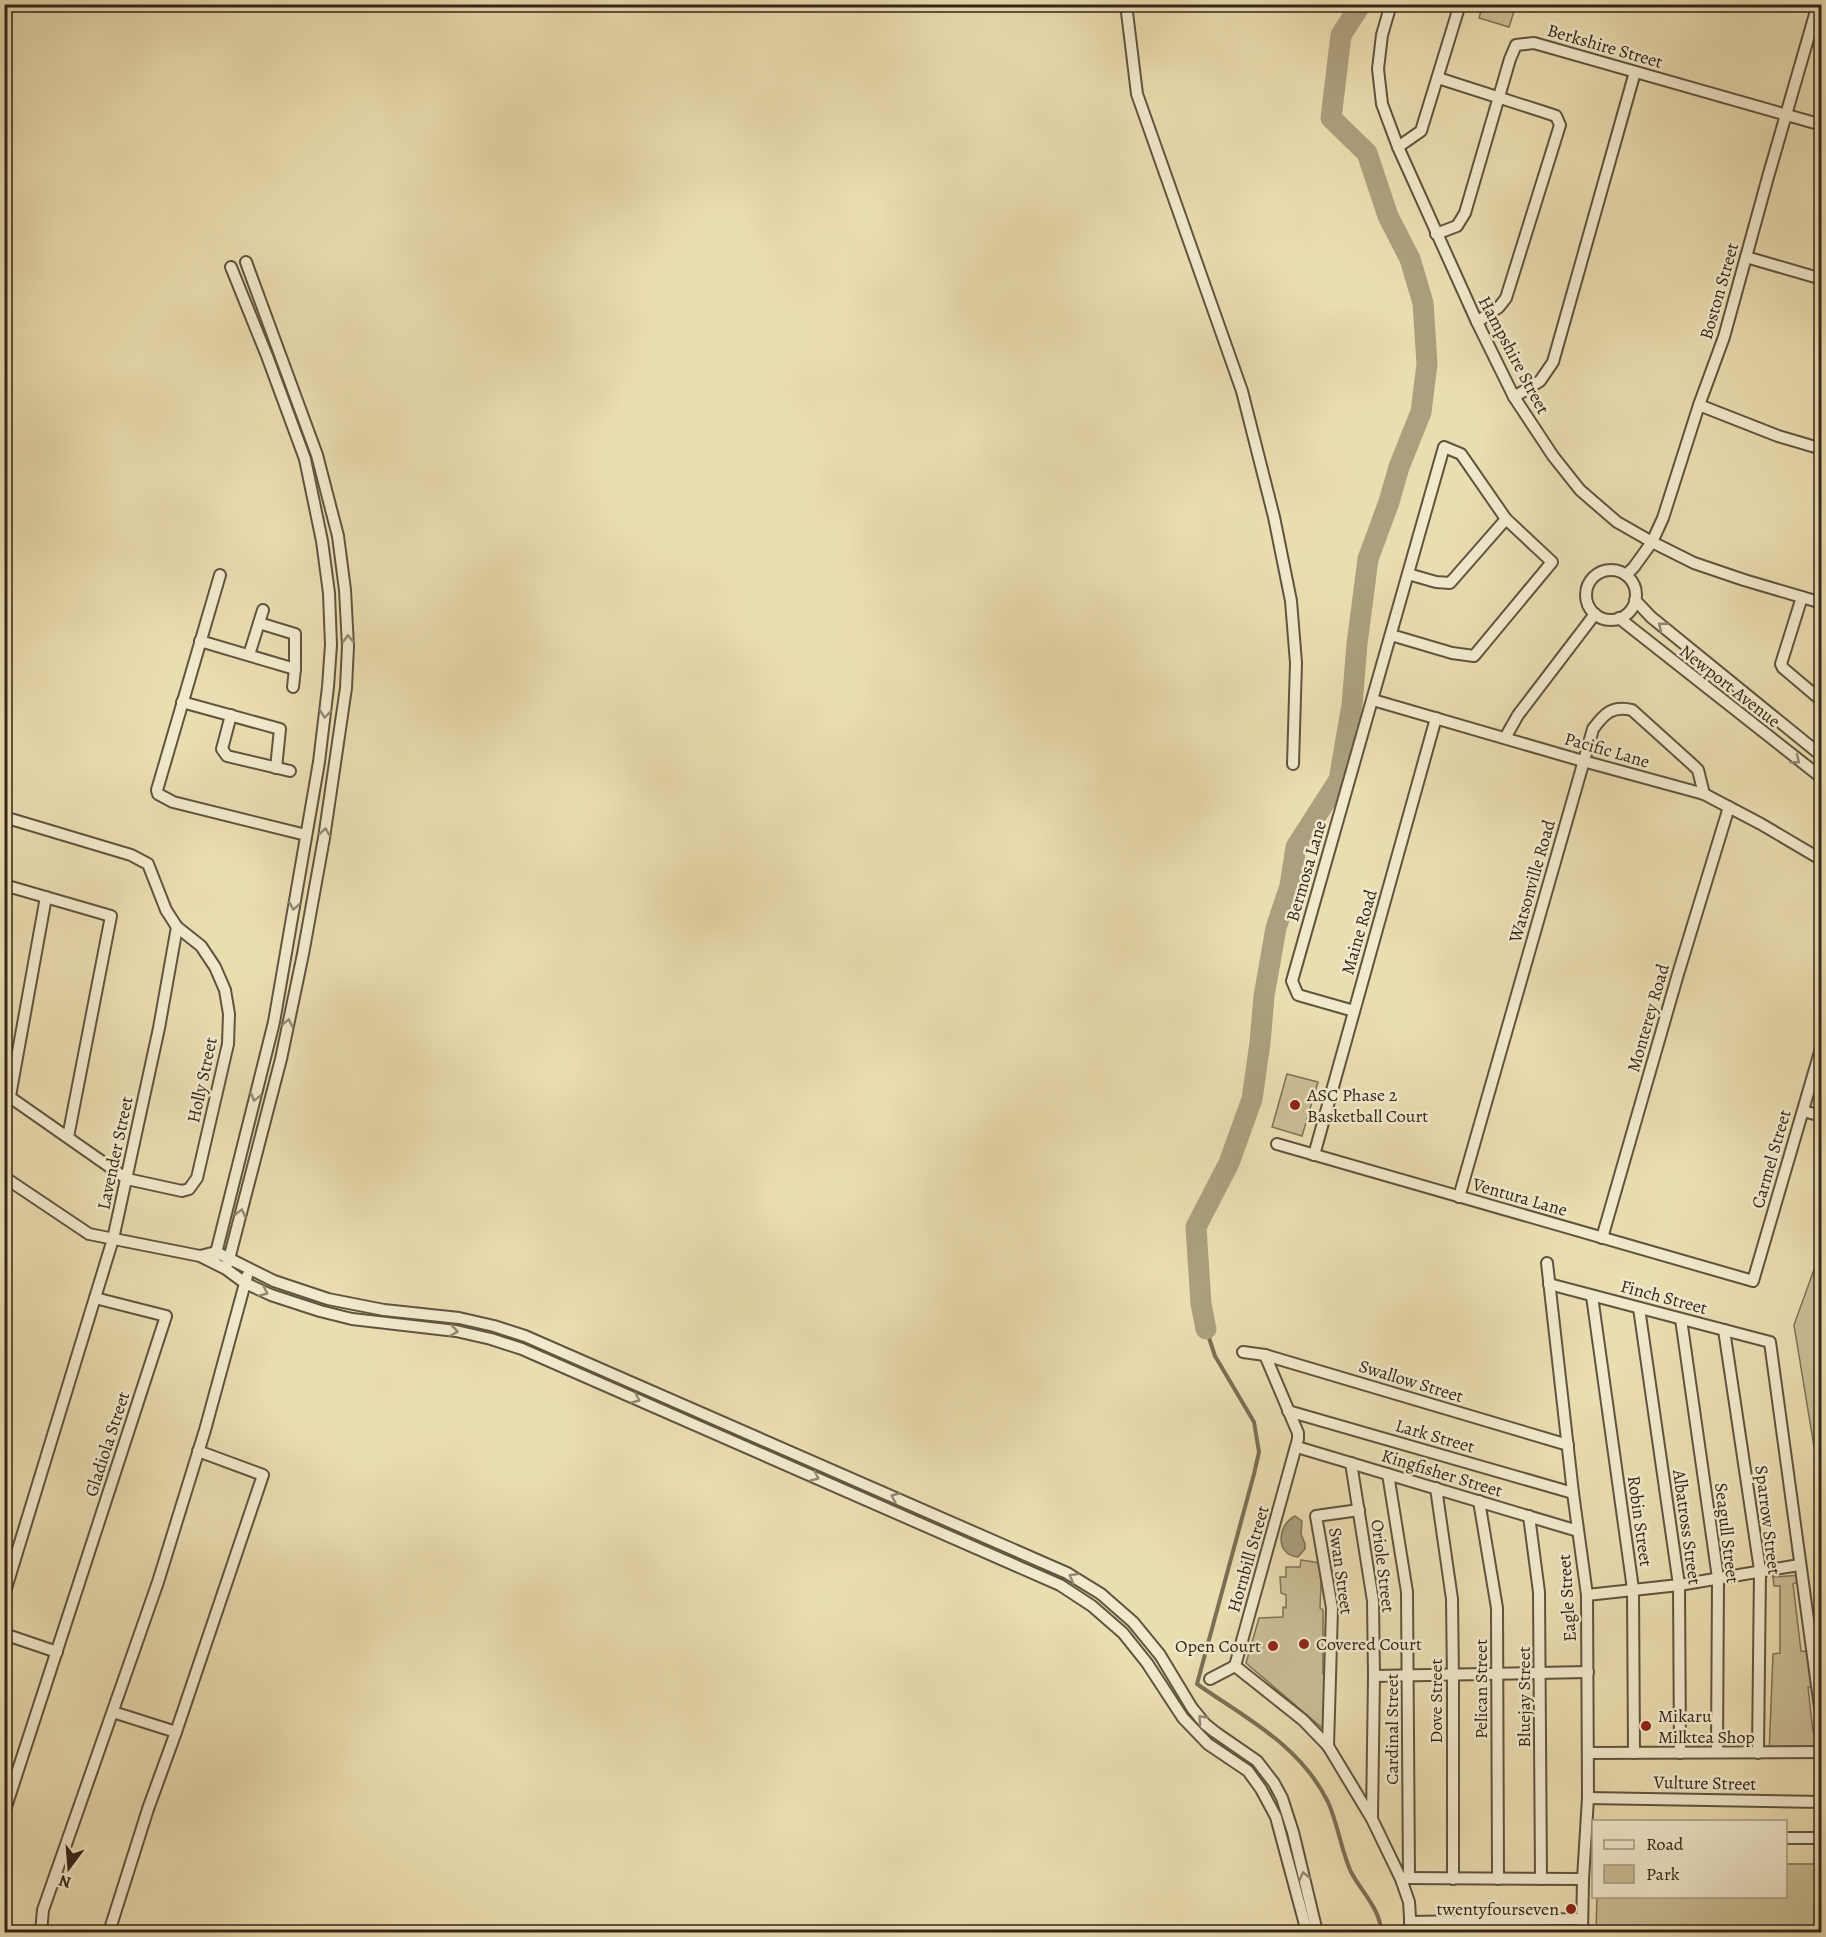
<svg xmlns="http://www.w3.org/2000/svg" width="1826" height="1937" font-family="Alegreya,serif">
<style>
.green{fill:#cbbe96;stroke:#7f7258;stroke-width:1.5}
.water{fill:#ac9f7d;stroke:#7c6f55;stroke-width:1.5}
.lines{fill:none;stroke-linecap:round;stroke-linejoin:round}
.stream{stroke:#7c6f55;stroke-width:4}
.river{stroke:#ac9f7d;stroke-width:21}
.minor-casing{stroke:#61543f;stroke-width:14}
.minor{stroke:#f1e9cc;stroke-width:10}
.oneway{stroke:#928872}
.poi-dot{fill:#8f2418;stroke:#f1e9cc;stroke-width:2}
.labels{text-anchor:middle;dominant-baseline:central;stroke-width:5;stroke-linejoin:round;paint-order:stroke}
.street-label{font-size:18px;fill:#332619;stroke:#f1e9cc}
.poi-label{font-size:18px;fill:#332619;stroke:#f1e9cc;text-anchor:start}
</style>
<rect width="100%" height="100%" fill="#eaddb0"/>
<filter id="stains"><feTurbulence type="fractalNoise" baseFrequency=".00333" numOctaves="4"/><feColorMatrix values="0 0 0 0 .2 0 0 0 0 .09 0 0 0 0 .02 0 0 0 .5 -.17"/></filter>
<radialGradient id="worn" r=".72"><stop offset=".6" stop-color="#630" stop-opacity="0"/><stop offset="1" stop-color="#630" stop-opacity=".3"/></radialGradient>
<!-- green -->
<g class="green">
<polygon points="1483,5 1516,5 1509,27 1479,18"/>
<polygon points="1287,1074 1318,1082 1302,1136 1272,1127"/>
<polygon points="1821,1250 1822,1250 1821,1489 1794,1325"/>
<polygon points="1301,1560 1320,1563 1321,1583 1320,1608 1323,1610 1323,1674 1327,1675 1328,1733 1246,1663 1259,1618 1283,1617 1283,1607 1286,1608 1286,1595 1281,1593 1280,1577 1286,1577 1286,1567 1300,1567"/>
<polygon points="1801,1575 1802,1581 1793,1584 1801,1651 1810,1652 1816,1687 1808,1687 1813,1732 1821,1736 1821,1754 1769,1755 1773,1654 1780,1653 1780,1586 1774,1586 1773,1577"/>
<polygon points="1786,1864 1821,1864 1821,1932 1596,1932 1597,1897 1786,1896"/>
</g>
<!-- water -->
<path class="water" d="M1295 1516 1302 1521 1301 1534 1305 1544V1549L1298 1557C1274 1555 1278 1524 1295 1516Z"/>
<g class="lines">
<!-- stream -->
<path class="stream" d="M1206 1329 1215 1356 1254 1422 1259 1452 1254 1474 1197 1684C1247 1719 1300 1745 1328 1802 1338 1824 1341 1850 1351 1872 1361 1891 1381 1910 1381 1932"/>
<!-- river -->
<polyline class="river" points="1206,1329 1201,1304 1196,1227 1229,1163 1252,1099 1260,1043 1264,996 1276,928 1290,886 1296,847 1339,780 1352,705 1357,644 1368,559 1389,502 1399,467 1421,412 1427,364 1423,303 1410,259 1388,216 1367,153 1331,118 1341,35 1361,4"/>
<!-- minor casing -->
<g class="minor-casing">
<g id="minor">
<polyline points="1126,4 1137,94 1242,391 1274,517 1291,601 1296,663 1293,764"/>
<polyline points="1391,4 1382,35 1378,69 1382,104 1398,147 1477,322 1514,397 1553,456 1580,490 1617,522 1652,542 1694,563 1744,580 1822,603"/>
<polyline points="1438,78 1544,112 1556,116 1560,125 1506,298 1499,307 1477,322"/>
<polyline points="1398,147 1421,131 1460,4"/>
<polyline points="1436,234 1457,226 1465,213 1510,59 1516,45 1534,43 1822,125"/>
<polyline points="1746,257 1822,279"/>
<polyline points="1514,397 1540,381 1553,362 1635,72"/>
<polyline points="1699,405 1778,436 1822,449"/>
<circle cx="1611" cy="595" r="25"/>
<polyline points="1408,574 1436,582 1450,583 1506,519"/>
<polyline points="220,575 157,790 158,794 173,802 306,835"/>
<polyline points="1626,575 1634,567 1652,542 1663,518 1699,405 1724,337 1768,177 1818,4"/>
<polyline points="1802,597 1781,664 1783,668 1822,701"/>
<polyline points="1635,600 1651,617 1822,756"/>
<polyline points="1619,618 1822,778"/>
<polyline points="259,623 295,634 295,669 293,687"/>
<polyline points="200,641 295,669"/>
<polyline points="249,655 263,610"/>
<polyline points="1373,700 1583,761 1704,794 1761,824 1822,860"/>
<polyline points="182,702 280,729 276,768"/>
<polyline points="231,715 222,749 227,756 290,771"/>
<polyline points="1505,738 1518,715 1595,614"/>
<polyline points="4,817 131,855 148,864 166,910 177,927 201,946 215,967 225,990 229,1014 228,1044 197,1178 189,1189 182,1191 127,1179 4,1093"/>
<polyline points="4,885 111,916 68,1137"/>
<polyline points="1354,1011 1298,995 1292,981 1444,447 1461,454 1506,519 1552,562 1474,656 1452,653 1391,635"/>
<polyline points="10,1096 46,897"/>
<polyline points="1803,1111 1822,1116"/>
<polyline points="1277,1144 1753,1281 1822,1045"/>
<polyline points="1314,1155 1436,718"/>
<polyline points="4,1177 89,1234 200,1256 226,1269 245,1283 271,1295 320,1311 352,1319 456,1331 491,1339 522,1349 1060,1585 1092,1606 1123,1633 1147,1663 1183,1718 1208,1744 1248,1771 1261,1789 1276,1817 1307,1932"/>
<path d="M1459 1197 1593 729C1604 714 1612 705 1632 710L1694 766 1698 770 1704 794"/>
<polyline points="1602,1238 1678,974 1729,807"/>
<polyline points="200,1256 216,1252 274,1281 328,1299 384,1310 459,1318 494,1326 525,1336 1067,1573 1101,1594 1133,1622 1160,1655 1192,1708 1205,1724 1215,1732 1257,1761 1274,1783 1282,1798 1293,1832 1317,1932"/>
<polyline points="215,1257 274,1022 319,762 328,687 331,645 329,593 322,541 305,459 267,356 231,267"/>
<polyline points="228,1263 281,1059 303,954 324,838 346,688 348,646 345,590 338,536 317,455 246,262"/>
<polyline points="1547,1263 1573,1493 1587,1595 1588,1798 1583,1879 1582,1932"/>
<polyline points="1549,1284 1770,1342 1822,1722"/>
<polyline points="1592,1296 1633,1589 1634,1753"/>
<polyline points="1639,1308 1679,1585 1680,1753"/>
<polyline points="1681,1319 1718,1578 1717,1752"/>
<polyline points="1724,1330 1760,1570 1758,1753"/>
<polyline points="1243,1352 1265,1355 1568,1445"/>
<polyline points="1265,1355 1298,1433 1298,1439 1235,1666 1303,1720 1328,1746 1372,1819 1401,1879 1409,1902 1411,1932"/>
<polyline points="1288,1411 1573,1493"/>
<polyline points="1297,1447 1578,1531"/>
<polyline points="1351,1463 1373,1601 1374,1676 1372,1818"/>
<polyline points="1388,1474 1407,1592 1409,1878"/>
<polyline points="1436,1488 1452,1599 1453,1680 1453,1879"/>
<polyline points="1479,1501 1497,1608 1498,1879"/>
<polyline points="1529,1516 1539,1592 1541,1879"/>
<polyline points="4,1595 113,1239 159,1028 177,927"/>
<polyline points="1587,1595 1679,1585 1799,1565"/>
<polyline points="4,1634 57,1652"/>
<polyline points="1374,1676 1588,1672"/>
<polyline points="1210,1679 1235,1666"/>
<polyline points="113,1712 176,1732"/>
<polyline points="1328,1746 1332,1608 1316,1516 1359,1510"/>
<polyline points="1588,1753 1822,1752"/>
<polyline points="1588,1798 1822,1802"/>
<polyline points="4,1813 166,1316 95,1298"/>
<polyline points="1786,1838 1822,1838"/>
<polyline points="1404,1878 1583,1879"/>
<polyline points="1410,1922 1582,1919"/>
<polyline points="41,1932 43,1910 158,1582 205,1430 247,1276"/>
<polyline points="109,1932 148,1809 176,1732 263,1475 198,1451"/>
</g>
</g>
<!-- minor -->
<use href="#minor" class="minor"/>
</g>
<!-- one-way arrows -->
<defs><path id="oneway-chevron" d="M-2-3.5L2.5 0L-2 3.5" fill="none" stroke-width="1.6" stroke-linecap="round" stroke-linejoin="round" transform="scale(1.5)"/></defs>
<g class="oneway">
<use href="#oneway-chevron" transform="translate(1662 626) rotate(-141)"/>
<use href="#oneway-chevron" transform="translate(348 639) rotate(-92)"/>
<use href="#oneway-chevron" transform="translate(325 714) rotate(97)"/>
<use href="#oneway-chevron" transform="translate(1796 760) rotate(38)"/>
<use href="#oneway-chevron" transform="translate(325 832) rotate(-81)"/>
<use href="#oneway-chevron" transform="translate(294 906) rotate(100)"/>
<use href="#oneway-chevron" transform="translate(288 1023) rotate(-78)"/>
<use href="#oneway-chevron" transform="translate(255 1097) rotate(104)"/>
<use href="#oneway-chevron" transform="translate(241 1213) rotate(-76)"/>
<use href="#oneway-chevron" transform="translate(264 1292) rotate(24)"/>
<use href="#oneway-chevron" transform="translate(454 1331) rotate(9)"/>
<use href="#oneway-chevron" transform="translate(636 1399) rotate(24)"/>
<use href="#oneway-chevron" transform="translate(815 1477) rotate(24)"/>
<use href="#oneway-chevron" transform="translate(895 1497) rotate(-156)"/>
<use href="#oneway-chevron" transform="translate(1073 1577) rotate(-150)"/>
<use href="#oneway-chevron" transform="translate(1202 1719) rotate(-133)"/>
<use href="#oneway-chevron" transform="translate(1304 1876) rotate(-103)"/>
</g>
<!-- markers -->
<g class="poi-dot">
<circle cx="1295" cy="1105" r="6"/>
<circle cx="1304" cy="1644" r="6"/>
<circle cx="1273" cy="1646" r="6"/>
<circle cx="1646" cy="1726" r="6"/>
<circle cx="1571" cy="1909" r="6"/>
</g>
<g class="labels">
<!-- street labels -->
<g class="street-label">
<text transform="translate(1605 46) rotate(16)">Berkshire Street</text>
<text transform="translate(1719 291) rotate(-74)">Boston Street</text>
<text transform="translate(1514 355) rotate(62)">Hampshire Street</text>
<text transform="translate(1730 686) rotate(38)">Newport Avenue</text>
<text transform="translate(1607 750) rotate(16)">Pacific Lane</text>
<text transform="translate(1306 871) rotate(-74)">Bermosa Lane</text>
<text transform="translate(1532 881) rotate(-74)">Watsonville Road</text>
<text transform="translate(1359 932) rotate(-74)">Maine Road</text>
<text transform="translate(1648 1018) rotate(-74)">Monterey Road</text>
<text transform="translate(202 1080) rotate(-78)">Holly Street</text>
<text transform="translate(115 1153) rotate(-78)">Lavender Street</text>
<text transform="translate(1771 1159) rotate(-74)">Carmel Street</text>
<text transform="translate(1520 1197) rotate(16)">Ventura Lane</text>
<text transform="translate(1664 1297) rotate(15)">Finch Street</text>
<text transform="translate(1411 1381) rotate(17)">Swallow Street</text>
<text transform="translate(1435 1436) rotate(16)">Lark Street</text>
<text transform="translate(107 1444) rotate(-72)">Gladiola Street</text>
<text transform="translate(1442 1473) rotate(17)">Kingfisher Street</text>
<text transform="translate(1768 1520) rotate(83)">Sparrow Street</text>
<text transform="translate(1640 1521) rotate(82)">Robin Street</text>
<text transform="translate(1687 1527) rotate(82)">Albatross Street</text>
<text transform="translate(1727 1533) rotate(83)">Seagull Street</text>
<text transform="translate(1248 1559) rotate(-74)">Hornbill Street</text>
<text transform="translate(1383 1566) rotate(83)">Oriole Street</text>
<text transform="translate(1341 1571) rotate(82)">Swan Street</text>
<text transform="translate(1567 1598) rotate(-94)">Eagle Street</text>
<text transform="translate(1481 1689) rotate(-90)">Pelican Street</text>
<text transform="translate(1524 1697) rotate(-90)">Bluejay Street</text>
<text transform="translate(1436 1701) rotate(-90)">Dove Street</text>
<text transform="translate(1392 1729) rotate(-90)">Cardinal Street</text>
<text transform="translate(1705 1783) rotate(1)">Vulture Street</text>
</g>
<!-- poi labels -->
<g class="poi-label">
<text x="1307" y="1095">ASC Phase 2<tspan x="1307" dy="21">Basketball Court</tspan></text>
<text x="1316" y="1644">Covered Court</text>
<text x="1261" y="1646" text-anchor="end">Open Court</text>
<text x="1658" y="1716">Mikaru<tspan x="1658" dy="21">Milktea Shop</tspan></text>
<text x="1559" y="1909" text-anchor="end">twentyfourseven</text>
</g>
</g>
<!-- margin -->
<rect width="1826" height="1937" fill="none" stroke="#eaddb0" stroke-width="24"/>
<rect x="6" y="6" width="1814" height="1925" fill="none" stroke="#332619" stroke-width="3"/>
<rect x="12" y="12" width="1802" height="1913" fill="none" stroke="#332619" stroke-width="1.5"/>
<!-- legend -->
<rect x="1592" y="1820" width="195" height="78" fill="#f1e9cc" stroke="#a59b84" stroke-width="1.5"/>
<rect x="1604" y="1840" width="30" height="9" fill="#f1e9cc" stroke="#a59b84" stroke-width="1.5"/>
<text x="1646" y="1850" font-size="18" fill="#332619">Road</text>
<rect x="1604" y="1865" width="30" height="18" fill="#cbbe96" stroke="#a59b84" stroke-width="1.5"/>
<text x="1646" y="1880" font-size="18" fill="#332619">Park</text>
<!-- north arrow -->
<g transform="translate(69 1868) rotate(196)" stroke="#f1e9cc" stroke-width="4.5" paint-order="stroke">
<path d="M0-4.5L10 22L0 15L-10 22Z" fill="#332619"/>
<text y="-9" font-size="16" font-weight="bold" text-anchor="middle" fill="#332619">N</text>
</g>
<rect width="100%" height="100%" filter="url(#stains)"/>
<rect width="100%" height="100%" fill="url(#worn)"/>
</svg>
